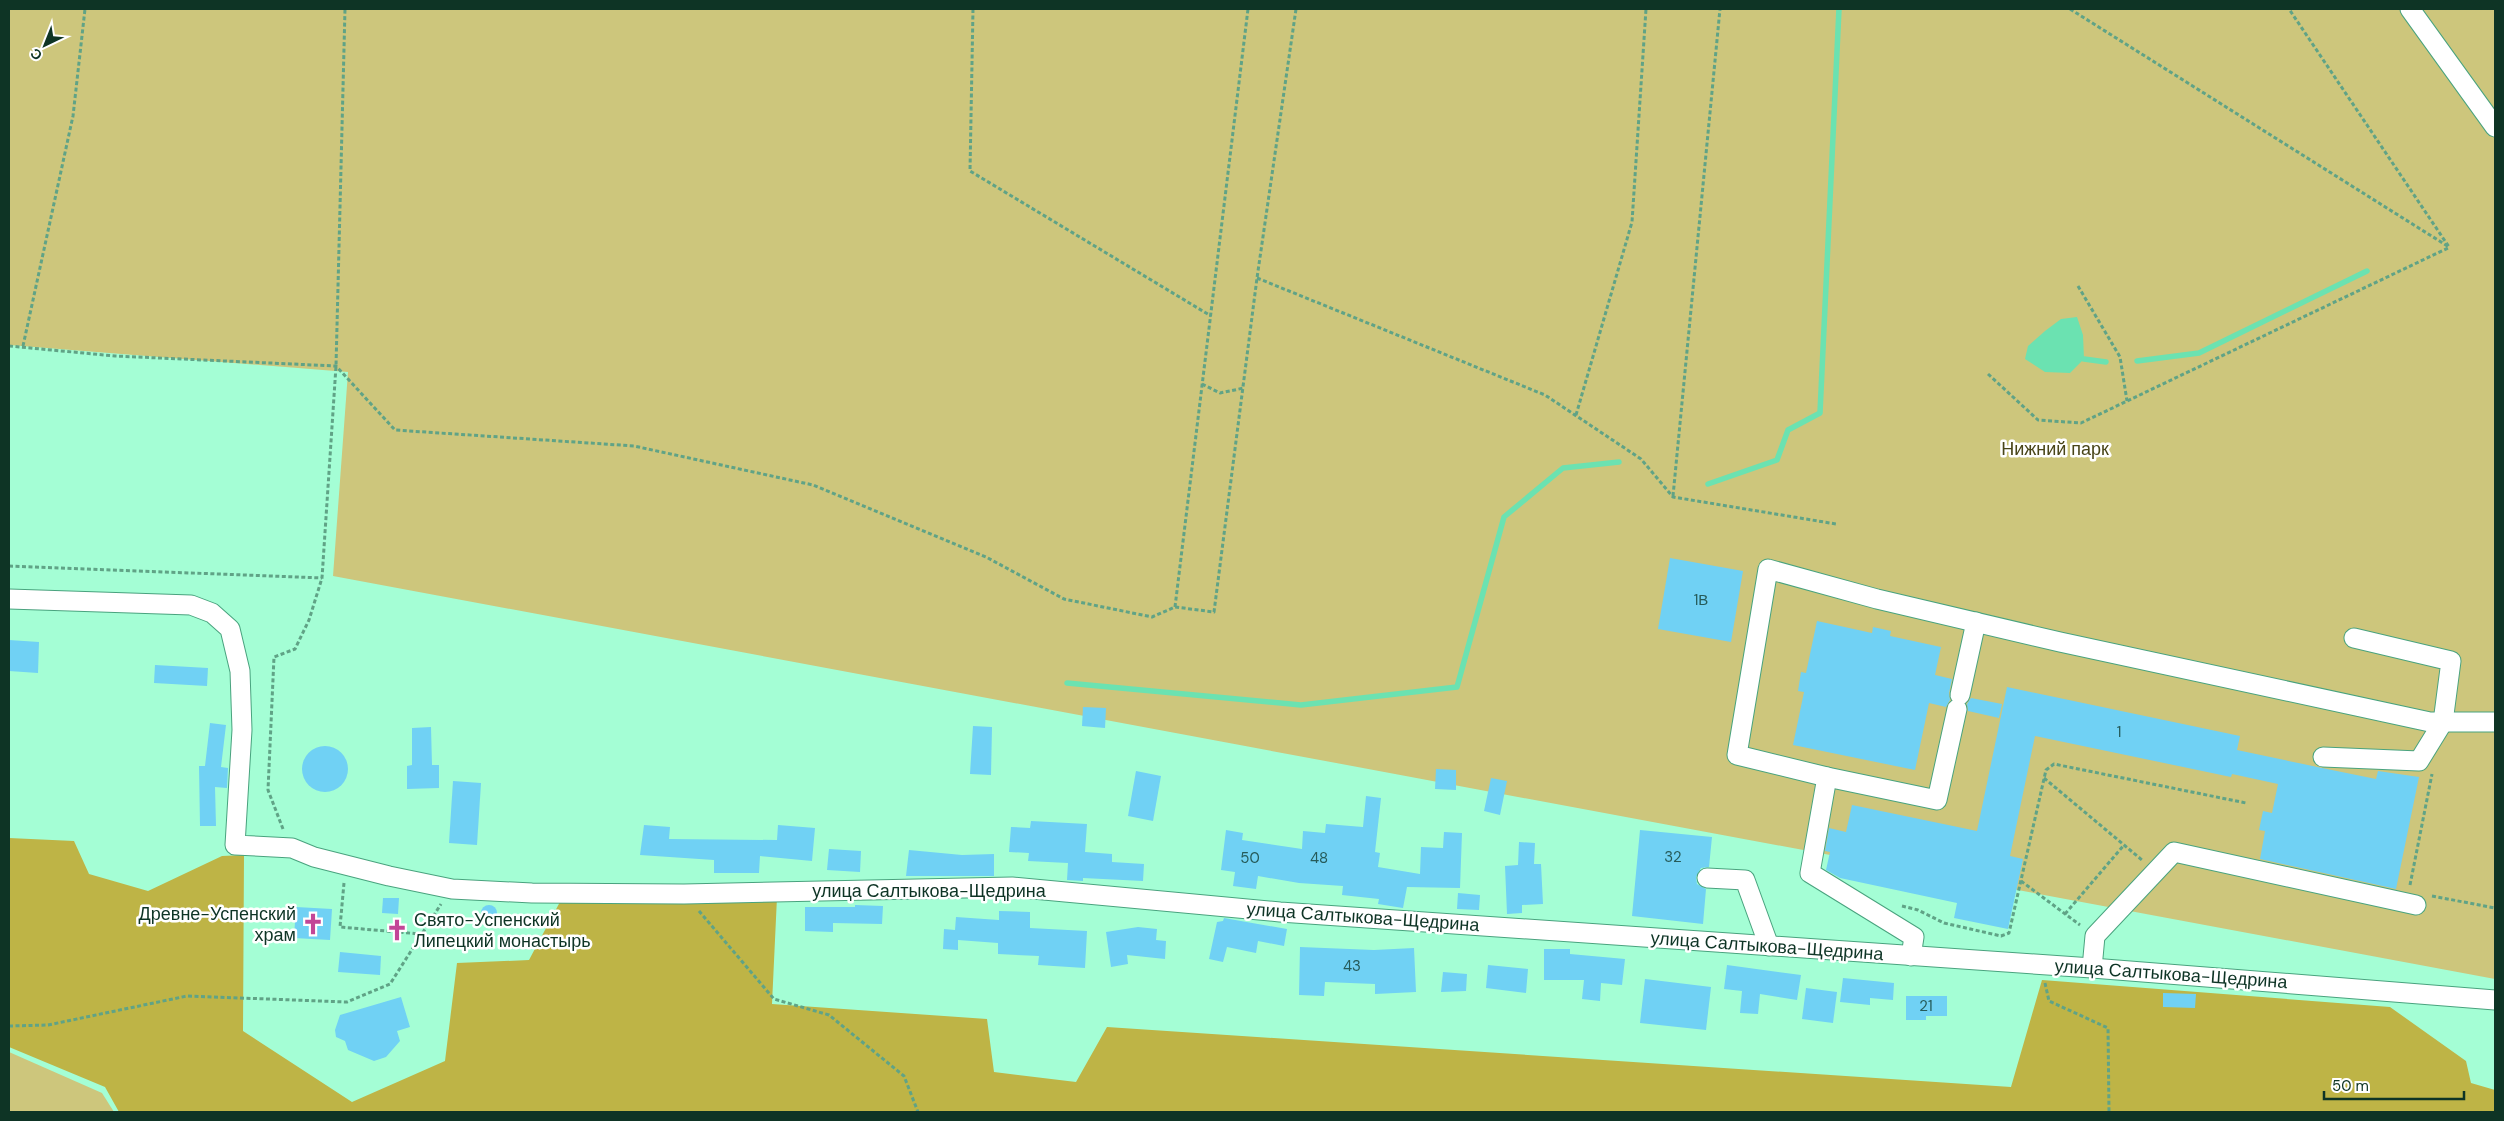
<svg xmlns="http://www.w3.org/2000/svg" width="2504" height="1121" font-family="'DM Sans',sans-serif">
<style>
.green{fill:#cdc67c}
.forest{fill:#beb446}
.water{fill:#6be2b1}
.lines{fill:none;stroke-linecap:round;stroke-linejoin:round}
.stream{stroke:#6be2b1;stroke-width:5.5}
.building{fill:#70d1f4}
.minor-casing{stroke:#49a37e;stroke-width:21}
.path{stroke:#60a386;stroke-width:3;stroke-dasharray:4 2.5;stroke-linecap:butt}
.minor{stroke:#fff;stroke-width:19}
.labels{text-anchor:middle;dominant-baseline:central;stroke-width:5;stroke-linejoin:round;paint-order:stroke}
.number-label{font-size:15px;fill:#265b59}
.park-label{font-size:18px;fill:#494519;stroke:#fff}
.street-label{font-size:18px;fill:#0e3425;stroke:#fff}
.poi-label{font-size:18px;fill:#0e3425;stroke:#fff;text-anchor:end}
</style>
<rect width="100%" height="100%" fill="#a4fed5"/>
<!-- green -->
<g class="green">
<polygon points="9,9 2495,9 2495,979 333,576 348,372 9,345"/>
<polygon points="9,1052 102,1093 114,1112 9,1112"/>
</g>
<!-- forest -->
<polygon class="forest" points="9,838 74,841 89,874 148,891 222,856 244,855 243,1031 352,1102 445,1061 457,963 529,960 561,900 777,897 772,1004 987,1019 994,1072 1076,1082 1107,1027 2011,1087 2042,980 2390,1007 2466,1061 2471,1083 2495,1090 2495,1112 119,1112 105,1087 9,1047"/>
<!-- water -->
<polygon class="water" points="2077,317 2083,335 2084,359 2070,373 2045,372 2025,359 2028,346 2045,331 2061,319"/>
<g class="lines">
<!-- stream -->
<g class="stream">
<polyline points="2084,359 2106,362"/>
<polyline points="2137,361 2199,353 2367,271"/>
<polyline points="1708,484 1777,460 1788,430 1820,413 1839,9"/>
<polyline points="1067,683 1301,705 1457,687 1504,517 1563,468 1619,462"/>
</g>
</g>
<!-- building -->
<g class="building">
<polygon points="1670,558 1743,571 1731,642 1658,629"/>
<polygon points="1817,621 1872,633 1873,627 1891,631 1890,636 1941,647 1935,675 1952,679 1949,693 1950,700 1946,707 1929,703 1915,770 1793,745 1804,692 1798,691 1801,672 1806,673"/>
<polygon points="9,640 39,642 38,673 9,671"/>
<polygon points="155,665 208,668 207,686 154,683"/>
<polygon points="2007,687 2240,736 2237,750 2322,768 2376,779 2378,771 2419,777 2396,889 2260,859 2265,831 2259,830 2263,811 2272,813 2278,784 2232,774 2231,777 2035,736 2010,856 2023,859 2008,929 1954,918 1957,903 1840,878 1826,870 1830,852 1825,851 1829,828 1846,832 1852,805 1977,831"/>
<polygon points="1971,698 2002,704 1999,718 1968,711 1967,704"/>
<polygon points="1083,707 1106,708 1105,728 1082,726"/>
<polygon points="210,723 226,725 221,767 228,768 227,788 215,787 216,826 200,826 199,766 205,766"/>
<polygon points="973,726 992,727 991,775 970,774"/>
<polygon points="431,727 432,765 439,765 439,788 407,789 407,766 412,765 412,728"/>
<circle cx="325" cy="769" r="23"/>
<polygon points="1436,769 1456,770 1456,790 1435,789"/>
<polygon points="1136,771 1161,776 1153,821 1128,816"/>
<polygon points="1491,778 1507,781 1500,815 1484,811"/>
<polygon points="453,781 481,783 477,845 449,843"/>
<polygon points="1366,796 1381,798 1375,852 1380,853 1378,867 1420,874 1421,847 1443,848 1444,832 1462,833 1460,888 1407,887 1403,908 1378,904 1379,899 1342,895 1343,886 1299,883 1258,876 1256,889 1233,886 1235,872 1221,870 1226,830 1243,833 1242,840 1302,849 1303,831 1325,833 1326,824 1363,827"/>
<polygon points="1031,821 1087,824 1085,852 1112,854 1112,862 1144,864 1143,881 1083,878 1083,881 1067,880 1068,863 1028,861 1029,853 1009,852 1011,827 1030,828"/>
<polygon points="644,825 670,827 669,839 777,840 778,825 815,828 812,861 760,856 759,873 714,873 714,860 640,855"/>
<polygon points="1640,830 1712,837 1709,867 1701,868 1696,877 1697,884 1706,889 1703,924 1632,916"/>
<polygon points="1519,842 1535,843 1534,864 1541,864 1543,904 1522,905 1522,913 1507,914 1505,866 1518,865"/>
<polygon points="829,849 861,851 860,872 827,870"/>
<polygon points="909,850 962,855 994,854 994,876 906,876"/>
<polygon points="1458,893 1480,895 1479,910 1457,909"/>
<polygon points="383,898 399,898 398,914 382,913"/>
<circle cx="489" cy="913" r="8"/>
<polygon points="855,905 883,906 882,924 833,923 833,932 805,931 805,907 855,907"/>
<polygon points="296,907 332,909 330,940 294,938"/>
<polygon points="999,911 1030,912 1030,928 1087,931 1085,968 1038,965 1039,956 998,954 998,943 958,940 958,950 943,949 944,929 955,930 956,917 999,920"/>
<polygon points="1224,918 1287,929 1284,946 1258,941 1256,953 1227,947 1223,962 1209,959 1217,922 1223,921"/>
<polygon points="1138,927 1157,929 1156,940 1166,941 1165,959 1127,955 1128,964 1111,967 1106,932"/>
<polygon points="1300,947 1374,950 1414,948 1416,992 1375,994 1375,984 1325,982 1324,996 1299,995"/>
<polygon points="1544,949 1570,949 1570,954 1625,959 1622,985 1601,983 1600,1001 1582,999 1584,980 1544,980"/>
<polygon points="340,952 381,956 380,975 338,972"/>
<polygon points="1488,965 1528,969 1526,993 1486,988"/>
<polygon points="1727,965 1801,975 1797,1000 1760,994 1758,1014 1740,1013 1742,991 1724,989"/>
<polygon points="1443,972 1467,974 1466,991 1441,992"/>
<polygon points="1843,978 1894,983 1893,1000 1870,998 1870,1005 1840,1002"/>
<polygon points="1645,979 1711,987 1706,1030 1640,1023"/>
<polygon points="1806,988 1837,992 1833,1023 1802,1019"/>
<polygon points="2163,993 2196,994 2195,1008 2163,1007"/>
<polygon points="1906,996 1947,996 1947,1016 1926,1016 1926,1020 1906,1020"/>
<polygon points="401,997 410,1027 397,1031 400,1041 386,1057 374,1061 348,1050 345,1041 336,1037 335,1030 340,1015"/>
</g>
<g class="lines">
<!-- minor casing -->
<g class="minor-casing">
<g id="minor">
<polyline points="2410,9 2495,127"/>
<polyline points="9,599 191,605 212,613 230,629 240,671 242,730 235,845 292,848 314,857 389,876 452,889 532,893 684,894 1012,887 1280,912 2092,968 2495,1000"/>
<polyline points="1960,695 1976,622"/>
<polyline points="2323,757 2419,761 2443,722 2451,661 2354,638"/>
<polyline points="1827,777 1937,800 1957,709"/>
<polyline points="1707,878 1745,880 1769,946"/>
<polyline points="1911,956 1914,937 1810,873 1827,777 1737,755 1768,569 1877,599 2060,642 2430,722 2495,722"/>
<polyline points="2092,968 2095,936 2174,852 2416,905"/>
</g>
</g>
<!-- path -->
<g class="path">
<polyline points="973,9 970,171 1211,316"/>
<polyline points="2070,9 2449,247 2289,9"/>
<polyline points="1257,278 1545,395 1641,459 1673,497 1836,524"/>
<polyline points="2078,286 2120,357 2127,401"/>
<polyline points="9,346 115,356 336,366 395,430 634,446 813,485 986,557 1064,599 1152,617 1175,607 1214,612 1257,278 1296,9"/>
<polyline points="23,346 73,116 85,9"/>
<polyline points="1988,374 2038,420 2081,423 2448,248"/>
<polyline points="1202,384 1220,393 1244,388"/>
<polyline points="1576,415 1632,222 1646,9"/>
<polyline points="1673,496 1720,9"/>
<polyline points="9,566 322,578"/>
<polyline points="1175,607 1248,9"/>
<polyline points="2044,778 2142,860"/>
<polyline points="283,829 268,790 274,657 295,649 309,620 322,578 336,366 345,9"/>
<polyline points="2021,881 2080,925"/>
<polyline points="344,883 340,927 420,934"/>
<polyline points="2410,885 2432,774"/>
<polyline points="2432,896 2495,908"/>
<polyline points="1902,906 1918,910 1944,923 2001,936 2009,933 2046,770 2054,764 2246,803"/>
<polyline points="699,911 774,999 829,1015 904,1076 918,1112"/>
<polyline points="2065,914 2124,845"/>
<polyline points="2045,983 2049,1001 2108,1028 2109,1112"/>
<polyline points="9,1026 48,1025 187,996 347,1002 390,984 441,904"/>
</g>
<!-- minor -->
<use href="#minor" class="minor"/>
</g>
<!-- icons -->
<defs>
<g id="church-bare" transform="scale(1.725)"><path d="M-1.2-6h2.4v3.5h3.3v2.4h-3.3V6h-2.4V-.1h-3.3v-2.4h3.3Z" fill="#c24697" stroke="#fff" stroke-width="2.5" paint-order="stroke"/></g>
</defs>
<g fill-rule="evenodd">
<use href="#church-bare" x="313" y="924"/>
<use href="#church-bare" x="397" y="930"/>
</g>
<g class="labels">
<!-- number labels -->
<g class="number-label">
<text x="1701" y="600">1В</text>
<text x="2119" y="732">1</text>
<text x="1673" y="857">32</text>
<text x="1250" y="858">50</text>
<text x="1319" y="858">48</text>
<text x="1352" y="966">43</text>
<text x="1926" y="1006">21</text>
</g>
<!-- park labels -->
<g class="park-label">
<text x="2055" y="449">Нижний парк</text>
</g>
<!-- street labels -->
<g class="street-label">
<text x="929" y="891">улица Салтыкова-Щедрина</text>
<text transform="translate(1363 917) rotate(4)">улица Салтыкова-Щедрина</text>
<text transform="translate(1767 946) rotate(4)">улица Салтыкова-Щедрина</text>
<text transform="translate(2171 974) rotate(4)">улица Салтыкова-Щедрина</text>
</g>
<!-- poi labels -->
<g class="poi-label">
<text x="296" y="914">Древне-Успенский<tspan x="296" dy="21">храм</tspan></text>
<text x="414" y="920" text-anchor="start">Свято-Успенский<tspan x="414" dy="21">Липецкий монастырь</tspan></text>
</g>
</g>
<!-- border -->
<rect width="2504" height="1121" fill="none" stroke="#0e3425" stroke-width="20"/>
<!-- north arrow -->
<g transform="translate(45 45) rotate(223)" stroke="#ffffff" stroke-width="4" paint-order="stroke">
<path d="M0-4L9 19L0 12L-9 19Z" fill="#0e3425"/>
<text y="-8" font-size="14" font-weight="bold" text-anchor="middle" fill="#0e3425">С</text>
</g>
<!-- scale -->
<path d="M2324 1091v8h140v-8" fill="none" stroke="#0e3425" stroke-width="2.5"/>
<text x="2332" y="1091" font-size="15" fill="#0e3425" stroke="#ffffff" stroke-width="4" paint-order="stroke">50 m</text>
</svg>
